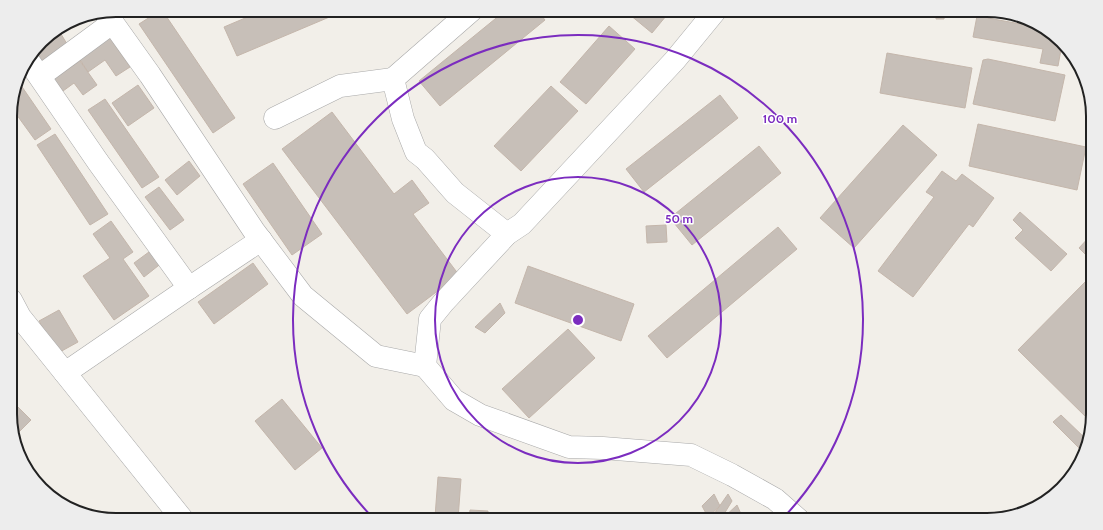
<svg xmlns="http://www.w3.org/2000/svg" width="1103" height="530" font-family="Cabin,sans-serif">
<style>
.building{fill:#c7bfb8;stroke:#c4b6ab}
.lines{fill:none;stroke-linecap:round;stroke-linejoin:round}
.minor-casing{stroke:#a9a9a9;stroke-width:23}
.minor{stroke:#fff;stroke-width:22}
.ring{fill:none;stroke:#7b2cbf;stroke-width:2}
.rim{fill:none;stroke:#222;stroke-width:2}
.centre{fill:#7b2cbf;stroke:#fff;stroke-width:2}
.ring-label{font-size:12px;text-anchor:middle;font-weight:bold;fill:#7b2cbf;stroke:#fff;stroke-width:3;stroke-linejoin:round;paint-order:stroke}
</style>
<rect width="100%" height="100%" fill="#f2efe9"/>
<!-- building -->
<g class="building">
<polygon points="161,10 162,10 235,118 213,133 139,24"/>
<polygon points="264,10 346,10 237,56 224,27"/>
<polygon points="506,10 537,10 545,20 440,106 419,81"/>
<polygon points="624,10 671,10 652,33"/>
<polygon points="936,10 945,10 944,19 936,19"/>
<polygon points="977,16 1042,28 1062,44 1058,66 1040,63 1043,49 973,37"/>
<polygon points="76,18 78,18 80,20 69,30 65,25"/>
<polygon points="609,26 635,49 586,104 560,82"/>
<polygon points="58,29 67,44 41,61 35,51 46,37"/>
<polygon points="107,34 130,67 116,76 105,60 88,72 77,55"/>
<polygon points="887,53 972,68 965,108 880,93"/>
<polygon points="988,59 1065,75 1055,121 973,104 983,60"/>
<polygon points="80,61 97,85 83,95 74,83 63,91 54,79"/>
<polygon points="18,81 51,129 35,140 11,107"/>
<polygon points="138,85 154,108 128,126 112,103"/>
<polygon points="551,86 578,111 521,171 494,146"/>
<polygon points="720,95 738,118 644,192 626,169"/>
<polygon points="105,99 159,177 142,188 88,110"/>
<polygon points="332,112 394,194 412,180 429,203 413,214 459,275 407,314 282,149"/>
<polygon points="978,124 1086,147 1077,190 969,166"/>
<polygon points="903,125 937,155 854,248 820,218"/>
<polygon points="55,134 108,214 90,225 37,145"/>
<polygon points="759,146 781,173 692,245 670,218"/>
<polygon points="189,161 200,176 177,195 165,180"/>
<polygon points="273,163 322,234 292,255 243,184"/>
<polygon points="942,171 956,181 962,174 994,198 973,227 969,224 913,297 878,271 934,197 926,192"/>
<polygon points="159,187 184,220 170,230 145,197"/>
<polygon points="1020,212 1067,254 1051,271 1015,238 1023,230 1013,220"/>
<polygon points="111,221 133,252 123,259 149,296 114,320 83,276 110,258 93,234"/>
<polygon points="666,225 667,242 647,243 646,226"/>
<polygon points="778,227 797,249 667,358 648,336"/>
<polygon points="1092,234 1093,262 1079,248"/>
<polygon points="153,249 163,262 144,277 134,263"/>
<polygon points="253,263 268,284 214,324 198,302"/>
<polygon points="528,266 634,304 621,341 515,303"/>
<polygon points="1087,280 1093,285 1093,414 1092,417 1089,420 1018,350"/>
<polygon points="500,303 505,313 485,333 475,327"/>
<polygon points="59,310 78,342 58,353 39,321"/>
<polygon points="568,329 595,358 529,418 502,389"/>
<polygon points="282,399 322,448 295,470 255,421"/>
<polygon points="17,406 31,420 15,436 11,428 11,413"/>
<polygon points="1061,415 1087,440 1084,453 1053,422"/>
<polygon points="438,477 461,479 458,519 435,517"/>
<polygon points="714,494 720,506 708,517 702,506"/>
<polygon points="728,494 732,501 721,519 714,514"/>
<polygon points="737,505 741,514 734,520 721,520"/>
<polygon points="470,510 488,511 488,520 469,520"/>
</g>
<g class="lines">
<!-- minor casing -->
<g class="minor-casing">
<g id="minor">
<polyline points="472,10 393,79 403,119 416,152 425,159 455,193 507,234"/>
<polyline points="716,10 675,60 522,224 507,234 443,303 430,319 425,366 454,400 480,415 569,447 603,448 691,455 732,475 775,499 799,520"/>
<polyline points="105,12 150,75 254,231 303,296 376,356 425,366"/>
<polyline points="28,60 98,162 189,288"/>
<polyline points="40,76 112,23"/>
<polyline points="275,118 340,86 393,79"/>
<polyline points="11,300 20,317 65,373 189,288 261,240"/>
<polyline points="65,373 183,520"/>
</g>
</g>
<!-- minor -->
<use href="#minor" class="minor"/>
</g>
<!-- distance rings -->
<g class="ring">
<circle cx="578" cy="320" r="143"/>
<path d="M375 520A285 285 0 1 1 781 520"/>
</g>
<!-- crop -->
<path d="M0 0H1103V530H0ZM116 17H987A99 99 0 0 1 1086 116V414A99 99 0 0 1 987 513H116A99 99 0 0 1 17 414V116A99 99 0 0 1 116 17Z" fill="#ededed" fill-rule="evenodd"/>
<path class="rim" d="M116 17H987A99 99 0 0 1 1086 116V414A99 99 0 0 1 987 513H116A99 99 0 0 1 17 414V116A99 99 0 0 1 116 17Z"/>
<circle cx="578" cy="320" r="6" class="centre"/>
<g class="ring-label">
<text x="780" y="123">100 m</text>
<text x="679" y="223">50 m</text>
</g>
</svg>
